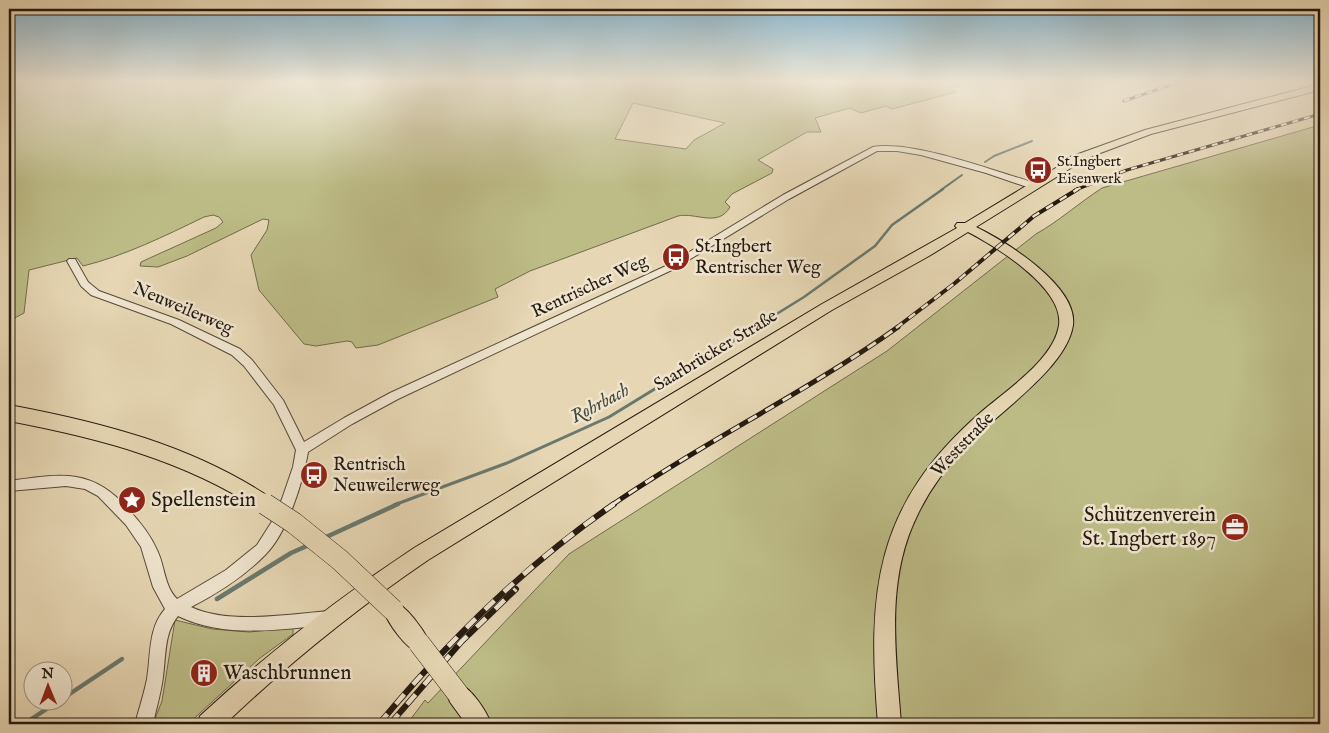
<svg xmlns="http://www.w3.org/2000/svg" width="1329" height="733" font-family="'IM FELL English',serif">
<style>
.green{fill:#bdbc87;stroke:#716b4c;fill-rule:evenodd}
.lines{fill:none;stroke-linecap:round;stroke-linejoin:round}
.stream-far3{stroke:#69796e;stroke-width:2}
.stream-far2{stroke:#69796e;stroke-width:2.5}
.stream-far1{stroke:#69796e;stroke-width:3}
.stream{stroke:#69796e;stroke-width:4.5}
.building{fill:#c8835d;stroke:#251a10}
.minor-casing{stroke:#554939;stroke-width:2}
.major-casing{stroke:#251a10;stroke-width:2}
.minor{fill:#efe4ce;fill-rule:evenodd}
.major{fill:#e6d6b3;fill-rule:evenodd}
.rail-far3-casing{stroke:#251a10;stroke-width:3}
.rail-far2-casing{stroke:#251a10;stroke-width:4}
.rail-far1-casing{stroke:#251a10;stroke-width:5}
.rail-casing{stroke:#251a10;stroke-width:6}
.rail-far3{stroke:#efe4ce;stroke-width:2;stroke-dasharray:6;stroke-linecap:butt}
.rail-far2{stroke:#efe4ce;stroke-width:2.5;stroke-dasharray:8;stroke-linecap:butt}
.rail-far1{stroke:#efe4ce;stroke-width:3;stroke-dasharray:10;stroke-linecap:butt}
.rail{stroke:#efe4ce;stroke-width:4.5;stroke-dasharray:13;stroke-linecap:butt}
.major-bridge-far1-casing{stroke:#251a10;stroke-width:18;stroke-linecap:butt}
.major-bridge-casing{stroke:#251a10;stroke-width:22;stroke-linecap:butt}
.major-bridge-far1{stroke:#e6d6b3;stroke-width:16}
.major-bridge{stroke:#e6d6b3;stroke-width:21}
.labels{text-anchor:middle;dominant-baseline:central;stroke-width:5;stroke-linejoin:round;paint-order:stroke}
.far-poi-label{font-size:15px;fill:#251a10;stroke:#efe4ce;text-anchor:start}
.poi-label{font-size:18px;fill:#251a10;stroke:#efe4ce;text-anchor:start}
.street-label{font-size:18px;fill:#251a10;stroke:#efe4ce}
.water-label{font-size:19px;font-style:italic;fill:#474a3f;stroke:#efe4ce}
.near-poi-label{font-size:21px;fill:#251a10;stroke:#efe4ce;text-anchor:start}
</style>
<rect width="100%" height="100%" fill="#e6d6b3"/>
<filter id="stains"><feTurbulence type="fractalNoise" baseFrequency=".004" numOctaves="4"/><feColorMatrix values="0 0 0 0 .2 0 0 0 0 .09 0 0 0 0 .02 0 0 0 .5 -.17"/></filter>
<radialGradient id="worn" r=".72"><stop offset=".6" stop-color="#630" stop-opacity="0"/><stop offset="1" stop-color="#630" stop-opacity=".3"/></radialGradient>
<!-- green -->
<g class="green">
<path d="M9 82H973L950 88 956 92 892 109 886 106 861 113 850 108 815 118 821 132H807L758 160 773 169 772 173 732 194 725 202 730 207C718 228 696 212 678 216L530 271 495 289 498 297 378 345 356 348 352 342 347 341 316 346 304 344 259 290 251 255 267 230 269 220 263 219 187 256 158 267 140 266 141 262 216 228 223 222 219 217 213 215 204 217C165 236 124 256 83 266L77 258 29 270 24 313 9 321ZM633 103 725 123 694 140 686 149 615 139Z"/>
<path d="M1320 125V724H407L425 700 428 703 569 554 887 351 1036 234C1059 221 1079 203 1102 188Z"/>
<polygon points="175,620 212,629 249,632 293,628 293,634 260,658 188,724 153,724 162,701"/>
</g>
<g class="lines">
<!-- stream-far3 -->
<g class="stream-far3">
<polyline points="985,162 994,156 1032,141"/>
<polyline points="941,190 962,175"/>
</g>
<!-- stream-far2 -->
<polyline class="stream-far2" points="754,328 804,297 875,246 892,225 943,189"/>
<!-- stream-far1 -->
<polyline class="stream-far1" points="394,505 507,463 609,417 756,327"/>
<!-- stream -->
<g class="stream">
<polyline points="324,538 398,504"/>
<polyline points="217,599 291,553 309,545"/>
<polyline points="62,699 122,659"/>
<polyline points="24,724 60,700"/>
</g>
</g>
<!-- building -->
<polygon class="building" points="206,665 213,671 201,681 194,675"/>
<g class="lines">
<!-- minor casing -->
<g class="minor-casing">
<path id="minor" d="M873 147C907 141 975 164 1009 175 1018 178 1030 180 1037 186L1030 188 986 173 921 155 897 151H877L789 199 674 269 398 399 352 424 308 452C303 482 287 533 266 554 245 576 218 593 191 607 229 625 289 614 330 611L335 613 338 618 335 623 330 625C279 629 225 639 178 616 164 633 166 656 163 677 161 693 156 709 153 724H135C139 709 144 694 147 679 151 655 148 628 165 609L153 587 141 547 126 525 98 496 85 489 66 486 9 491V481C59 474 92 467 128 509 140 522 150 534 157 550 165 566 164 586 177 599L226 570 257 545 271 523 282 499 293 467 296 450 274 405 244 366 232 355 171 324 91 295 81 286 67 261 69 259H75L88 282 99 291 179 320 240 349 252 360 283 400 304 442 344 418 390 393 668 265 783 195Z"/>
</g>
<!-- major casing -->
<g class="major-casing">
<g id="major">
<path d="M1320 84V90L1151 134 1087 158 976 227C1005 241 1078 286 1073 325 1067 368 996 414 967 445 947 466 929 490 917 516 885 581 896 655 901 724H878C867 592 874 506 980 413 1005 391 1054 360 1059 325 1064 288 995 246 968 232L929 256 832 310 428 560C356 609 288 664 225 724H197L200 716C267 654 338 598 414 548L822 304 957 228 955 226 957 223H965L1069 160 1070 157 1145 130Z"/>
<path d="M393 601C407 606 423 629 430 643L427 650 419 653C404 647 389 624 383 610L386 603Z"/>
<path d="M458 683C472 689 486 710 491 724H466L450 702 447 694 450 686Z"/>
</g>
</g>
<!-- minor -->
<use href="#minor" class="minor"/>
<!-- major -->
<use href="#major" class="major"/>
<!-- rail-far3 casing -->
<g class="rail-far3-casing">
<g id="rail-far3">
<polyline points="1144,84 1152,82"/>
<polyline points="1124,101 1179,82"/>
<polyline points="1075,190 1127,170 1320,114"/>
</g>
</g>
<!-- rail-far2 casing -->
<g class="rail-far2-casing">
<polyline id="rail-far2" points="896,328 955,283 1034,216 1078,189"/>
</g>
<!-- rail-far1 casing -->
<g class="rail-far1-casing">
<path id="rail-far1" d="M612 505C705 441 807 392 898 327"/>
</g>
<!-- rail casing -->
<g class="rail-casing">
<g id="rail">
<path d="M379 724C449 640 524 566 614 504"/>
<polyline points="390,724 462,641 516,589"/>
</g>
</g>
<!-- rail-far3 -->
<use href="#rail-far3" class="rail-far3"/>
<!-- rail-far2 -->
<use href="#rail-far2" class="rail-far2"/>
<!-- rail-far1 -->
<use href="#rail-far1" class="rail-far1"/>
<!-- rail -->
<use href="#rail" class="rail"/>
<!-- major-bridge-far1 casing -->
<g class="major-bridge-far1-casing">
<path id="major-bridge-far1" d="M9 413C100 430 189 453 267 505"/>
</g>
<!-- major-bridge casing -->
<g class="major-bridge-casing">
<g id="major-bridge">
<polyline points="265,504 294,523 340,560 393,610"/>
<polyline points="419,643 458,694"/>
</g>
</g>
<!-- major-bridge-far1 -->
<use href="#major-bridge-far1" class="major-bridge-far1"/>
<!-- major-bridge -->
<use href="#major-bridge" class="major-bridge"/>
</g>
<!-- sky -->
<linearGradient id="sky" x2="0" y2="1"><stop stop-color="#87b6d0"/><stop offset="0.44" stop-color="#f4eddd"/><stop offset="1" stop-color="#f4eddd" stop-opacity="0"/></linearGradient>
<rect width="1329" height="185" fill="url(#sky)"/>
<!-- icons -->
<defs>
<g id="bus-disc" transform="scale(1.4375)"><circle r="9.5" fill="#8f2418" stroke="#efe4ce"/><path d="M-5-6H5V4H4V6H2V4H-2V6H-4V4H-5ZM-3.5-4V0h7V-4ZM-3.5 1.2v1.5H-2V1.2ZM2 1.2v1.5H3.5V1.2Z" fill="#fff"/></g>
<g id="sight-disc" transform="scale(1.4375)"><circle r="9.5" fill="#8f2418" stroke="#efe4ce"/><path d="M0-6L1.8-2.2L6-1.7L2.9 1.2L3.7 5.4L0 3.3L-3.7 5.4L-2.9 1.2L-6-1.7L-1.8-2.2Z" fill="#fff"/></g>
<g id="office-disc" transform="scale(1.4375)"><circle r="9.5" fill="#8f2418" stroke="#efe4ce"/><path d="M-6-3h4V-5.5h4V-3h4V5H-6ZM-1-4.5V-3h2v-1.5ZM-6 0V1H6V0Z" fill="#fff"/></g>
<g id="building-disc" transform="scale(1.4375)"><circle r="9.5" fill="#8f2418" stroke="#efe4ce"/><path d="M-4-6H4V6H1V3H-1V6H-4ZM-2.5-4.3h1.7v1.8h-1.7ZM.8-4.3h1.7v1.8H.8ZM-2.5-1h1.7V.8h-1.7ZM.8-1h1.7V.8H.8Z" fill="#fff"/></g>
</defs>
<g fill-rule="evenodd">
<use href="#bus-disc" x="1038" y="170"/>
<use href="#bus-disc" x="676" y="257"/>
<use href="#bus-disc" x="314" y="475"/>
<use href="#sight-disc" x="132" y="500"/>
<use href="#office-disc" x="1235" y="527"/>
<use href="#building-disc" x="204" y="673"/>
</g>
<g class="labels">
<!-- far-poi labels -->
<g class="far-poi-label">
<text x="1057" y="161">St.Ingbert<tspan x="1057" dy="17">Eisenwerk</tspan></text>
</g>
<!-- poi labels -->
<g class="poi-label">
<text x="695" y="247">St.Ingbert<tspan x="695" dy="21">Rentrischer Weg</tspan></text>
<text x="333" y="465">Rentrisch<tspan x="333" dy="21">Neuweilerweg</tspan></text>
</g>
<!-- street labels -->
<g class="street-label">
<text transform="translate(590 287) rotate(-25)">Rentrischer Weg</text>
<text transform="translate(183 309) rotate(23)">Neuweilerweg</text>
<text transform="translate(716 351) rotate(-31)">Saarbrücker Straße</text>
<text transform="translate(963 445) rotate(-46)">Weststraße</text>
</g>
<!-- water labels -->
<g class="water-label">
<text transform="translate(600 404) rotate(-28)">Rohrbach</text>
</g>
<!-- near-poi labels -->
<g class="near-poi-label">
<text x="151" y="500">Spellenstein</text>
<text x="1216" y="515" text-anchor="end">Schützenverein<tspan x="1216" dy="24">St. Ingbert 1897</tspan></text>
<text x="223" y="673">Waschbrunnen</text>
</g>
</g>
<!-- margin -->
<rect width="1329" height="733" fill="none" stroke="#e6d6b3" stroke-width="30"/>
<rect x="10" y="10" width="1309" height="713" fill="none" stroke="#251a10" stroke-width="2.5"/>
<rect x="15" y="15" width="1299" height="703" fill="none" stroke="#251a10"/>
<!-- north arrow -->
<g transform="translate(48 686) rotate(359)"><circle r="24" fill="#efe4ce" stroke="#9e9382"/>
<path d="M0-4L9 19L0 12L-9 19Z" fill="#8f2418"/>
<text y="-8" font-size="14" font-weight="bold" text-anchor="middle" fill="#251a10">N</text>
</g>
<rect width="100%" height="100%" filter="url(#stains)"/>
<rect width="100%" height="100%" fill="url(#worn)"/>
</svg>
